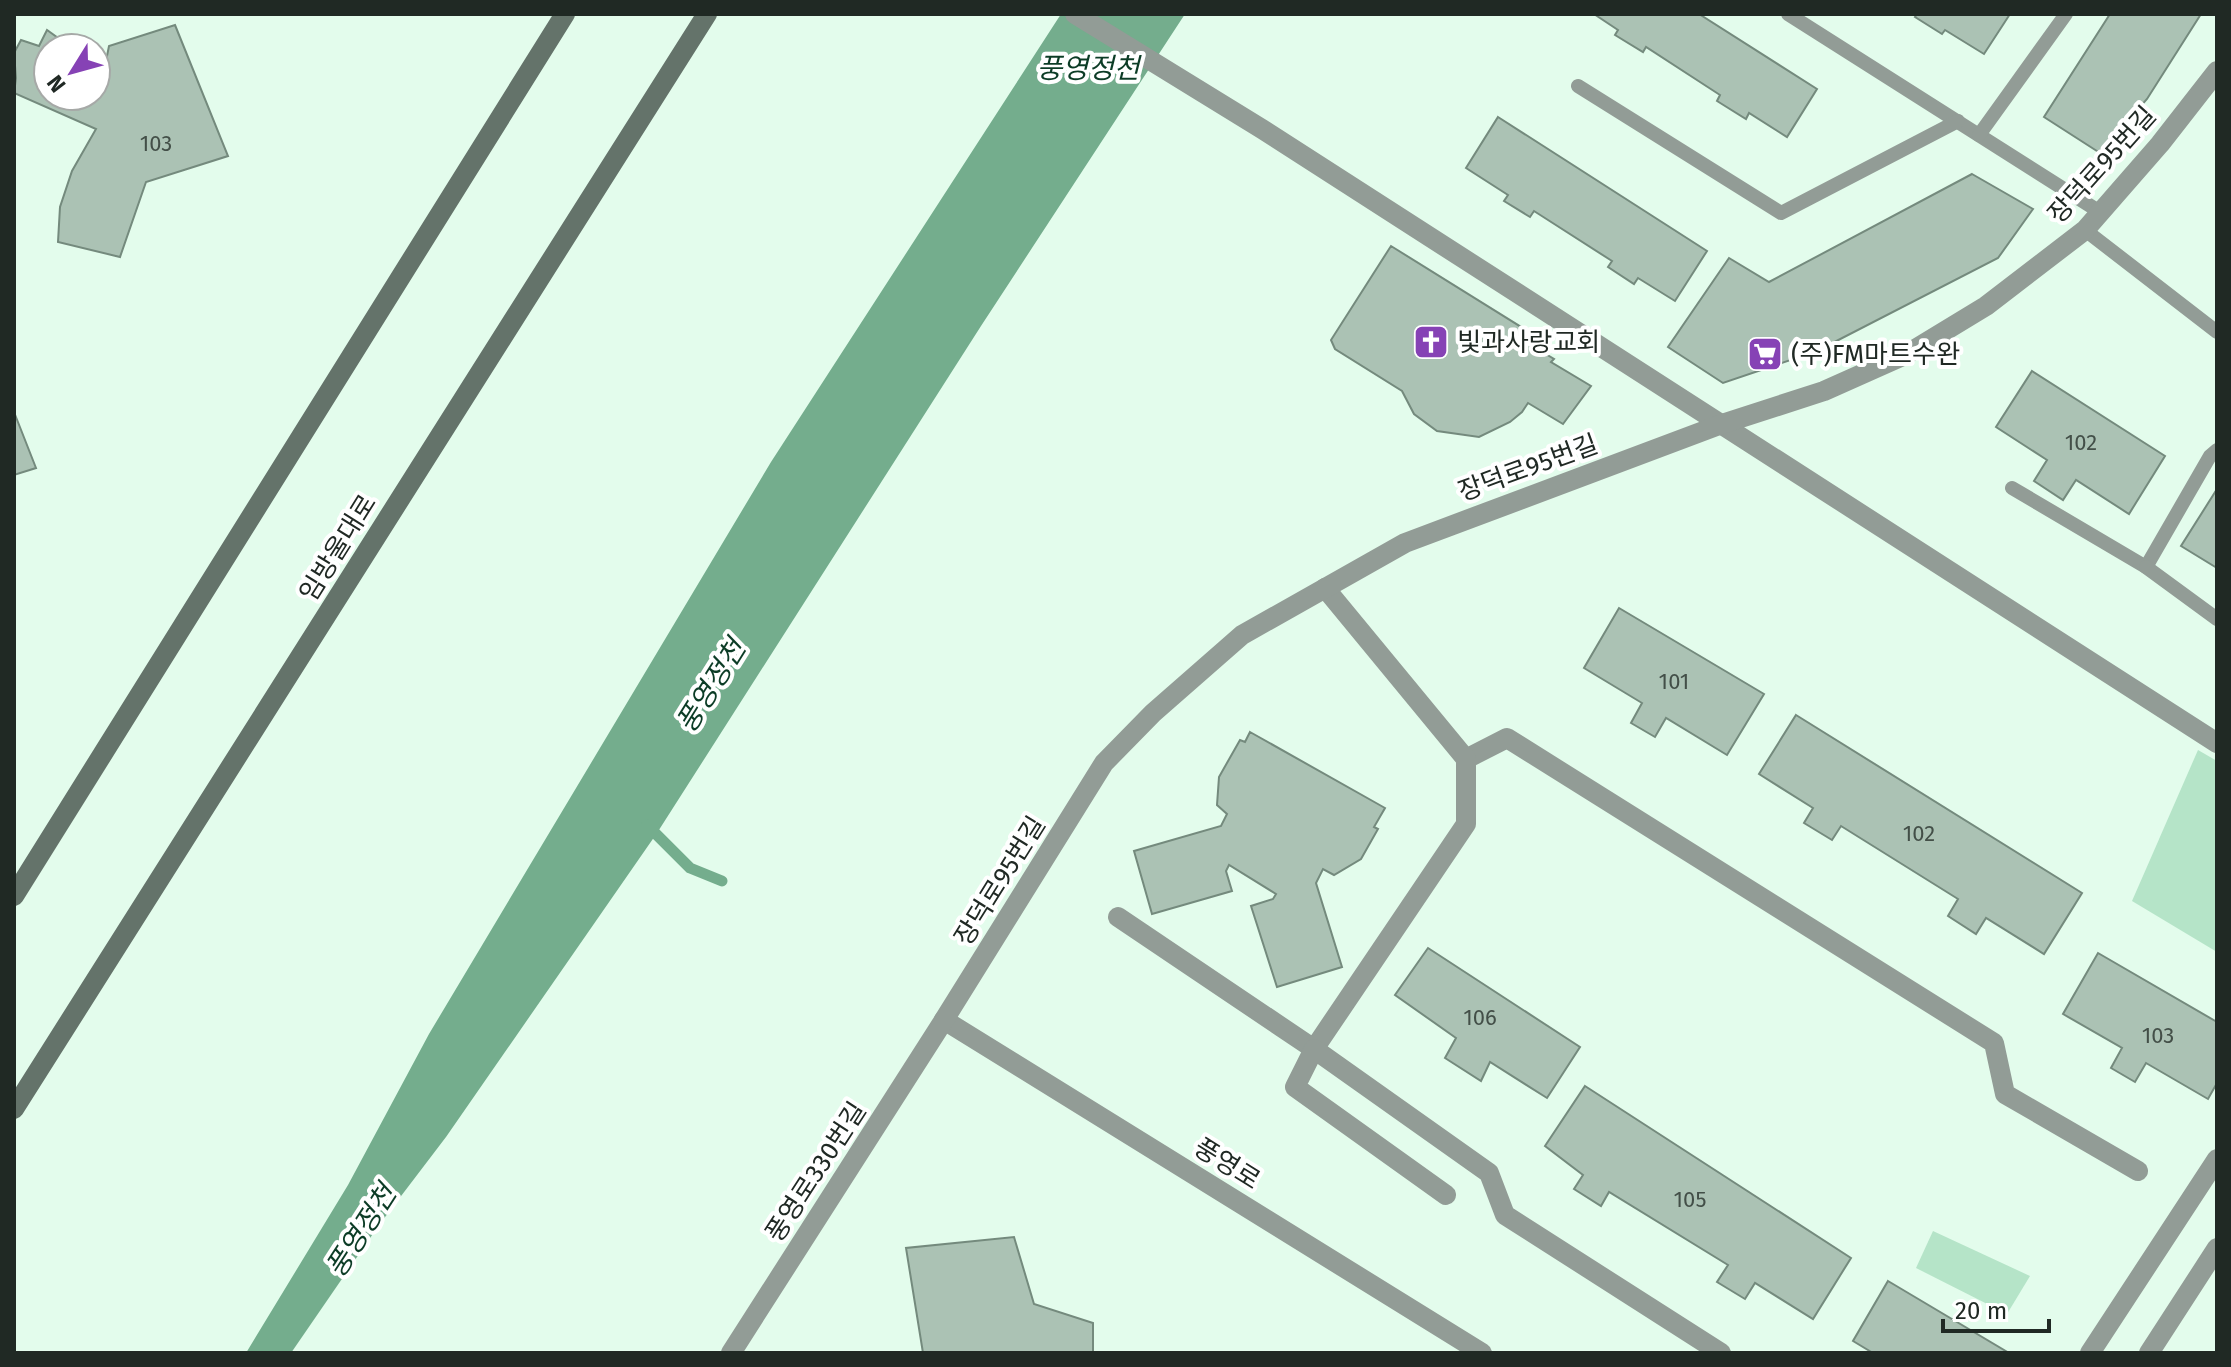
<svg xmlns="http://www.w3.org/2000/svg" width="2231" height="1367" font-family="'Fira Sans','Noto Sans KR',sans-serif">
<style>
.green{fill:#b5e4c8}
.water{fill:#74ad8d}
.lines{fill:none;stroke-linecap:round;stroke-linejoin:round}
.stream{stroke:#74ad8d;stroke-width:11}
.building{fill:#abc2b4;stroke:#748a7d;stroke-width:2}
.service{stroke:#929c96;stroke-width:14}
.pedestrian{stroke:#929c96;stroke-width:20}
.minor{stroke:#929c96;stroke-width:20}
.secondary{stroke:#64736a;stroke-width:20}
.labels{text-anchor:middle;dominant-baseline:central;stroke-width:8;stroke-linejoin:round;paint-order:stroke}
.number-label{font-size:22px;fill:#434f48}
.street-label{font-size:26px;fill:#202924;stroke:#fff}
.poi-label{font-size:26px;fill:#202924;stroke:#fff;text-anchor:start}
.water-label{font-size:28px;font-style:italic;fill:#0c3c26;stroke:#fff}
</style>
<rect width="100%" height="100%" fill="#e3fcec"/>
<!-- green -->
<g class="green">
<polygon points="2198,750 2217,761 2217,952 2132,901"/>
<polygon points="1933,1231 2030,1276 2007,1314 1916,1268"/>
</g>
<!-- water -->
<polygon class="water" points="1061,14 1185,14 981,326 657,833 446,1137 379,1225 291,1353 246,1353 348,1185 429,1034 771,462"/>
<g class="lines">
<!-- stream -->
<polyline class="stream" points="647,825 690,868 722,881"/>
</g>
<!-- building -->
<g class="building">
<polygon points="1594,14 1699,14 1817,89 1787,137 1749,113 1746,119 1717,101 1720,95 1646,47 1643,52 1615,35 1618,30"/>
<polygon points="1917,14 2010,14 1984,54 1945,30 1942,34 1915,17"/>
<polygon points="2110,14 2201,14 2147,99 2100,153 2044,117"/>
<polygon points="175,25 228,156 146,182 120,257 58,242 60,207 72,171 96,129 14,93 16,78 14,53 21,40 39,46 47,30 72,48 48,48 48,96 96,96 96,65 104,71 109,46"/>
<polygon points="1498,117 1707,251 1675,301 1638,278 1634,284 1608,267 1612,261 1534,211 1530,217 1504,201 1508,195 1466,168"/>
<polygon points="1972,174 2033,209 1998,258 1817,351 1723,383 1668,347 1729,258 1769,282"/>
<polygon points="1391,246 1534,335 1529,344 1554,359 1551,362 1591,386 1563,424 1528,403 1522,412 1510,422 1479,437 1437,431 1414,414 1402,391 1335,349 1331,340"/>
<polygon points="2032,371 2165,456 2129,514 2076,480 2063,500 2034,481 2047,460 1996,427"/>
<polygon points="14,412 36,468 14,475"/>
<polygon points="2217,489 2217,568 2181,546"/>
<polygon points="1619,608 1764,694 1727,755 1666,718 1655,737 1631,723 1642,703 1584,668"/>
<polygon points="1796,715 2082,893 2044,954 1986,918 1976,934 1948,916 1958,899 1841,826 1832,840 1804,823 1813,808 1759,774"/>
<polygon points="1250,732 1385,808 1374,827 1378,829 1361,859 1334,875 1323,869 1316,883 1342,967 1277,987 1251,906 1273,899 1276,894 1229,865 1226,871 1232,891 1152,914 1134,851 1221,826 1227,814 1217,805 1219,777 1240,740 1245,742"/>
<polygon points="1428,948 1580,1047 1547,1098 1490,1062 1481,1081 1445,1058 1456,1038 1395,995"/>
<polygon points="2098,953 2217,1022 2217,1083 2208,1099 2146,1063 2135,1082 2111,1068 2122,1048 2063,1014"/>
<polygon points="1585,1086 1851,1258 1813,1319 1755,1283 1745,1299 1717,1282 1728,1265 1609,1192 1601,1206 1574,1189 1583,1175 1545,1146"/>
<polygon points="1014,1237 1034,1304 1093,1323 1093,1353 923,1353 906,1248"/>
<polygon points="1888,1281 2009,1353 1873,1353 1853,1341"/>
</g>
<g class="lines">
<!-- service -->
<g class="service">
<polyline points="1788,14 2100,212"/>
<polyline points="1578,86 1781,213 1958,121"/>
<polyline points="1979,135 2066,14"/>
<polyline points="2085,230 2217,332"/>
<polyline points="2012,488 2146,567 2210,456 2217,450"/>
<polyline points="2146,567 2217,619"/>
</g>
<!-- pedestrian -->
<g class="pedestrian">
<polyline points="1075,14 1262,129 2217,743"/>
<polyline points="2090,1353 2217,1159"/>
</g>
<!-- minor -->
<g class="minor">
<polyline points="1466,759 1507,738 1994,1043 2005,1094 2138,1171"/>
<polyline points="1118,917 1314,1049 1466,824 1466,759 1325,588"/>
<polyline points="944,1020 1482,1353"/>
<polyline points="1446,1195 1295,1087 1314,1049 1489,1173 1505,1215 1721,1353"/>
<polyline points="731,1353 944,1020 1104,763 1153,713 1242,635 1405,543 1722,424 1824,391 1907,354 1986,306 2085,230 2160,144 2217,71"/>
<polyline points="2149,1353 2217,1248"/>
</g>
<!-- secondary -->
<g class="secondary">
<polyline points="14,896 565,14"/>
<polyline points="14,1109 707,14"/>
</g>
</g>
<!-- icons -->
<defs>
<g id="church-square" transform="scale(1.8)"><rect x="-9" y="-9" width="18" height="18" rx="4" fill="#8642b5" stroke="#fff"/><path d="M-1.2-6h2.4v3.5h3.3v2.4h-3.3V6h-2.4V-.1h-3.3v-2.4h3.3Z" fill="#fff"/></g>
<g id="supermarket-square" transform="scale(1.8)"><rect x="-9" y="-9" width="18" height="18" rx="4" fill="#8642b5" stroke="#fff"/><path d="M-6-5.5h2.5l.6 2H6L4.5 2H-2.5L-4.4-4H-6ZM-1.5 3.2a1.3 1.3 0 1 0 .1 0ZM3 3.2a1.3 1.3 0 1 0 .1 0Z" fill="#fff"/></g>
</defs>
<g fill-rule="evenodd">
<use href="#church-square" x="1431" y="342"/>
<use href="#supermarket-square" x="1765" y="354"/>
</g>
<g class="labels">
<!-- number labels -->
<g class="number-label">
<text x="156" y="143">103</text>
<text x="2081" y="442">102</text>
<text x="1674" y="681">101</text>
<text x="1919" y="833">102</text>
<text x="1480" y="1017">106</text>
<text x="2158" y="1035">103</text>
<text x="1690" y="1199">105</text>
</g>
<!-- street labels -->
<g class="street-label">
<text transform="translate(2102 165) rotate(-48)">장덕로95번길</text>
<text transform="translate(1528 468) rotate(-20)">장덕로95번길</text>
<text transform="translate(338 548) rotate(-58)">임방울대로</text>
<text transform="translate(1000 881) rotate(-58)">장덕로95번길</text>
<text transform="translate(1227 1164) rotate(32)">풍영로</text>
<text transform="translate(816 1172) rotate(-57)">풍영로330번길</text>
</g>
<!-- poi labels -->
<g class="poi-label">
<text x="1457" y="342">빛과사랑교회</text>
<text x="1791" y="354">(주)FM마트수완</text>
</g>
<!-- water labels -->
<g class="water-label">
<text x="1088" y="68">풍영정천</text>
<text transform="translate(711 686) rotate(-58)">풍영정천</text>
<text transform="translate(361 1231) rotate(-57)">풍영정천</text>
</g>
</g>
<!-- border -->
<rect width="2231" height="1367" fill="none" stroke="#202924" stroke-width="32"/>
<!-- north arrow -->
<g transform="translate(72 72) rotate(233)"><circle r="38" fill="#ffffff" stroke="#a6a9a7" stroke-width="2"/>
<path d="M0-6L14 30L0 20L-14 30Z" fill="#8642b5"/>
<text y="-12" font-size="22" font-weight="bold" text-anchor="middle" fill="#202924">N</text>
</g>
<!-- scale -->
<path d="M1943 1319v12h106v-12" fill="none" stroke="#202924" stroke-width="4"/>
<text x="1955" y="1319" font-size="24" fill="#202924" stroke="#ffffff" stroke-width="6" paint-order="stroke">20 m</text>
</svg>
